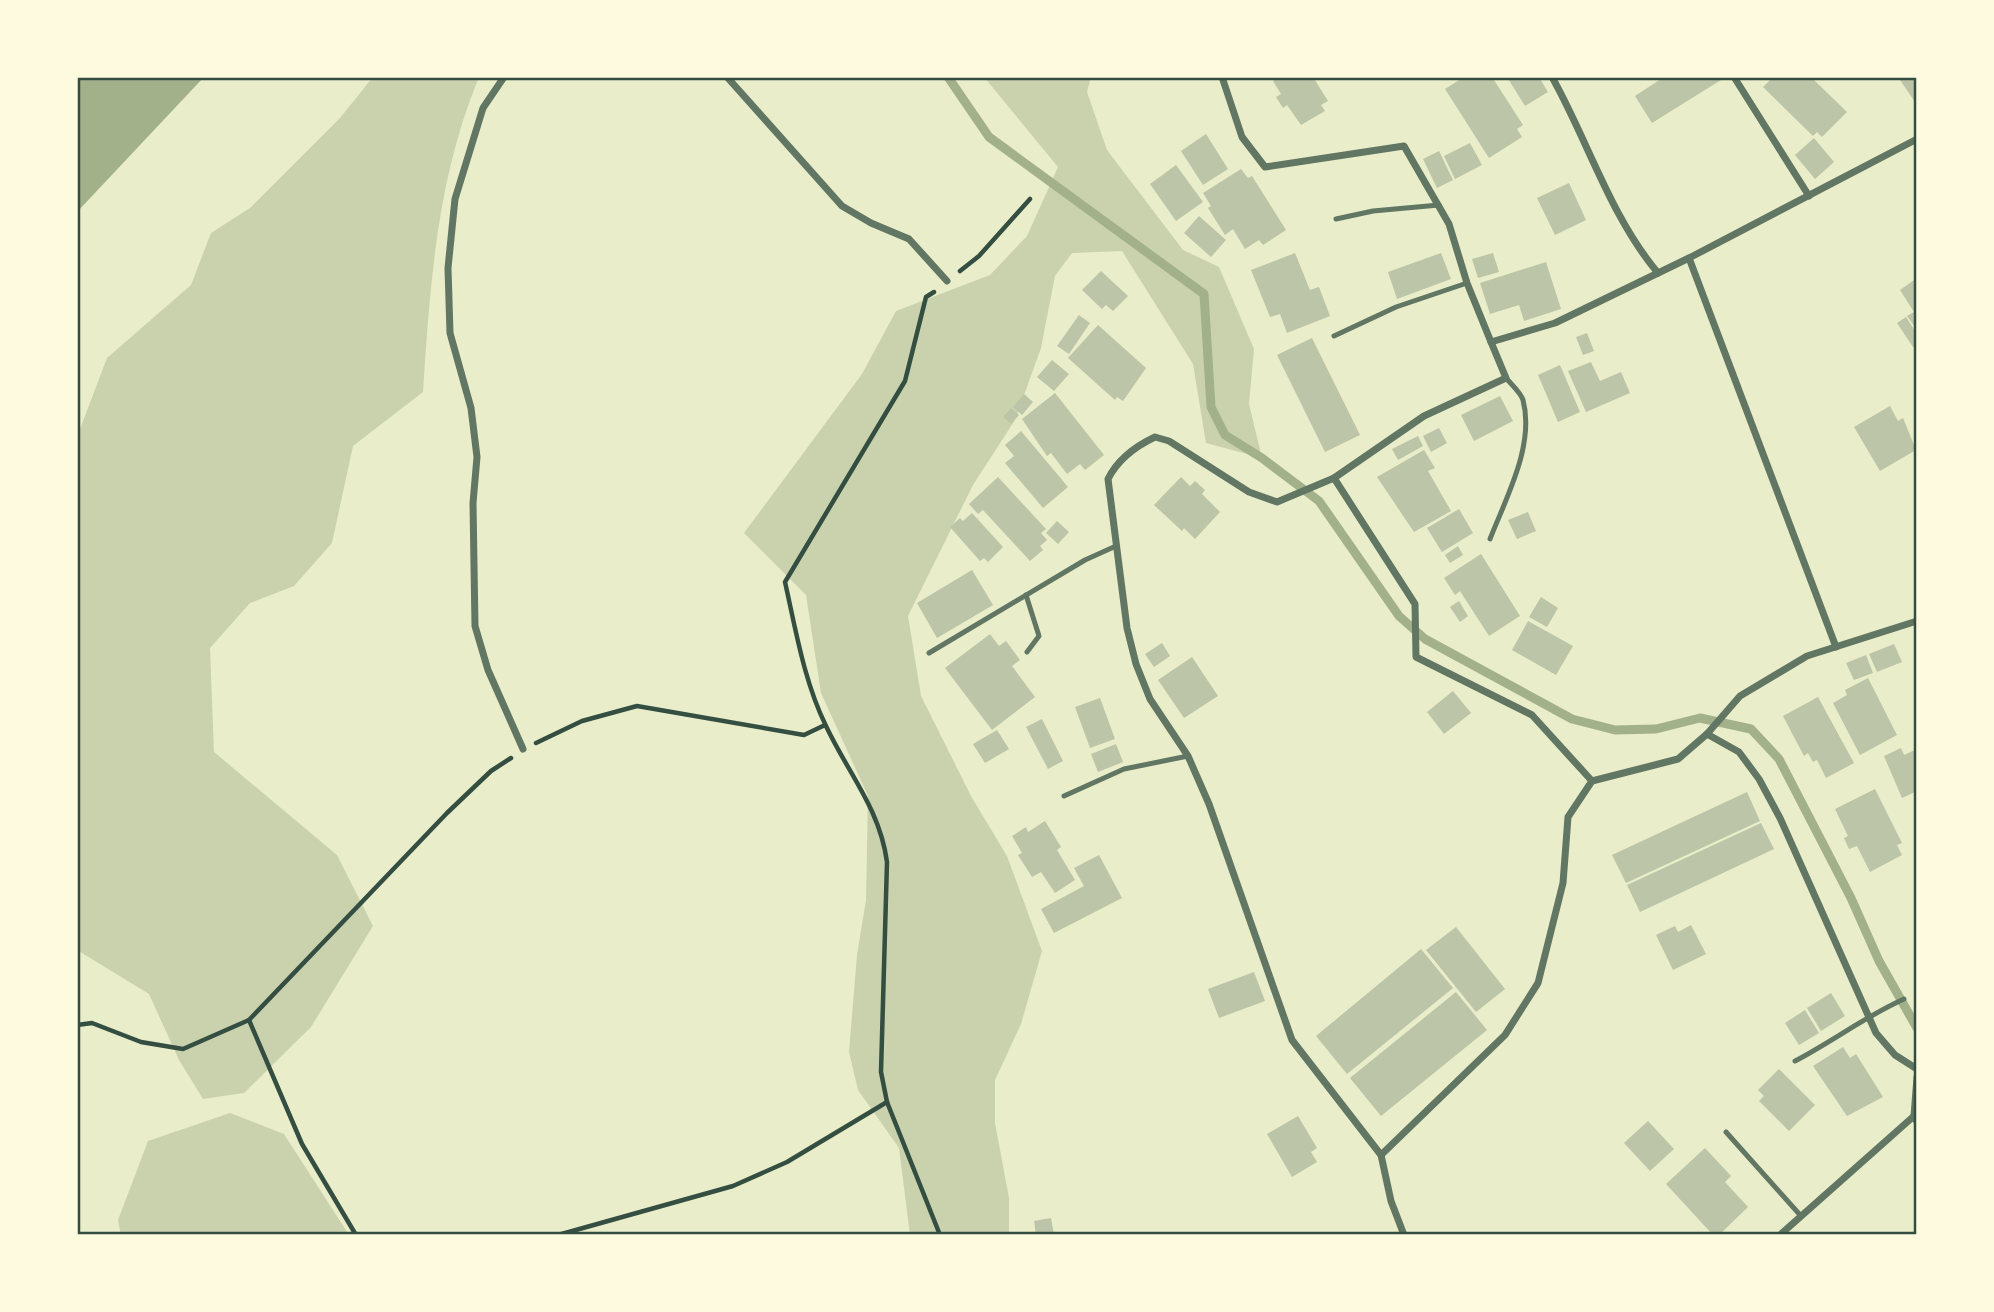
<svg xmlns="http://www.w3.org/2000/svg" width="1994" height="1312" font-family="'Noto Sans',sans-serif">
<style>
.green{fill:#cad2ad}
.water{fill:#a3b18a}
.lines{fill:none;stroke-linecap:round;stroke-linejoin:round}
.stream{stroke:#a3b18a;stroke-width:9}
.building{fill:#bcc5a7}
.path{stroke:#344e41;stroke-width:4.5}
.service{stroke:#617663;stroke-width:5}
.minor{stroke:#617663;stroke-width:7}
.neatline{fill:none;stroke:#344e41;stroke-width:2.5}
</style>
<rect width="100%" height="100%" fill="#e9edc9"/>
<!-- green -->
<g class="green">
<path d="M373 77H479C437 178 430 284 423 392L353 446 332 543 294 586 250 603 210 648 214 752 337 855 373 926 311 1027 244 1093 203 1099 179 1060 149 994 77 950V437L107 358 191 285 211 233 250 208 340 118Z"/>
<polygon points="984,77 1091,77 1087,92 1107,150 1183,250 1219,267 1254,349 1249,404 1262,458 1206,443 1193,364 1122,251 1072,253 1055,276 1041,348 1015,420 973,485 908,616 921,696 971,796 1007,856 1042,951 1021,1024 995,1080 995,1123 1009,1198 1009,1235 910,1235 899,1148 858,1090 849,1052 857,955 866,900 868,796 821,693 806,595 744,533 862,374 896,311 990,275 1027,236 1058,167"/>
<polygon points="230,1113 284,1134 349,1235 121,1235 118,1220 148,1141"/>
</g>
<!-- water -->
<polygon class="water" points="77,77 204,77 77,212"/>
<g class="lines">
<!-- stream -->
<polyline class="stream" points="948,77 989,137 1204,294 1211,407 1225,435 1262,458 1319,501 1399,616 1425,639 1572,719 1615,730 1656,729 1700,718 1751,729 1779,759 1851,898 1879,961 1917,1028"/>
</g>
<!-- building -->
<g class="building">
<polygon points="1279,77 1313,77 1328,101 1321,105 1325,111 1301,125 1287,105 1283,108 1276,97 1281,94 1273,81"/>
<polygon points="1464,77 1492,77 1523,125 1517,129 1522,137 1489,158 1445,89"/>
<polygon points="1507,77 1539,77 1548,92 1525,106"/>
<polygon points="1664,77 1719,77 1721,80 1652,123 1635,96"/>
<polygon points="1773,77 1817,77 1814,80 1847,112 1822,137 1817,132 1813,136 1763,87"/>
<polygon points="1898,77 1917,77 1917,101 1915,102"/>
<polygon points="1206,134 1228,169 1203,185 1181,151"/>
<polygon points="1814,138 1834,162 1815,179 1795,155"/>
<polygon points="1470,143 1482,165 1455,179 1444,156"/>
<polygon points="1439,151 1453,180 1437,188 1423,159"/>
<polygon points="1176,165 1203,202 1176,221 1150,184"/>
<polygon points="1241,169 1248,178 1252,176 1286,230 1263,245 1259,240 1245,249 1233,229 1225,235 1208,208 1211,206 1203,193"/>
<polygon points="1569,183 1586,220 1555,235 1537,198"/>
<polygon points="1199,216 1226,240 1211,257 1184,233"/>
<polygon points="1295,253 1310,290 1319,287 1330,316 1287,333 1280,314 1270,317 1251,270"/>
<polygon points="1441,253 1451,279 1397,299 1388,272"/>
<polygon points="1493,253 1499,272 1478,278 1472,259"/>
<polygon points="1546,262 1561,309 1524,321 1519,305 1490,314 1480,283"/>
<polygon points="1101,271 1128,296 1113,311 1106,305 1102,309 1082,290"/>
<polygon points="1917,278 1917,330 1907,316 1914,312 1900,290"/>
<polygon points="1079,315 1090,323 1069,354 1057,346"/>
<polygon points="1906,317 1917,334 1917,345 1913,347 1897,323"/>
<polygon points="1098,325 1146,368 1123,401 1117,397 1115,400 1068,358"/>
<polygon points="1587,333 1594,351 1583,355 1576,337"/>
<polygon points="1312,338 1360,435 1325,452 1277,355"/>
<polygon points="1052,360 1069,374 1054,391 1037,377"/>
<polygon points="1591,362 1600,381 1621,372 1630,393 1586,412 1568,371"/>
<polygon points="1560,365 1580,412 1558,422 1538,375"/>
<polygon points="1055,393 1104,455 1085,470 1080,464 1067,474 1051,453 1047,456 1022,419"/>
<polygon points="1024,394 1033,402 1022,415 1013,407"/>
<polygon points="1500,396 1513,421 1474,441 1461,415"/>
<polygon points="1890,406 1898,421 1903,418 1916,450 1880,471 1854,427"/>
<polygon points="1011,408 1019,415 1011,424 1003,417"/>
<polygon points="1439,428 1447,443 1431,452 1423,436"/>
<polygon points="1021,431 1068,487 1043,508 1005,463 1014,456 1005,445"/>
<polygon points="1418,436 1423,446 1398,460 1392,449"/>
<polygon points="1424,450 1435,468 1428,471 1451,511 1414,532 1377,477"/>
<polygon points="998,477 1046,529 1041,533 1047,540 1040,546 1043,550 1030,561 983,510 978,514 969,504"/>
<polygon points="1181,477 1190,486 1195,481 1205,490 1202,494 1220,512 1195,539 1184,528 1182,531 1154,505"/>
<polygon points="1459,509 1473,533 1442,552 1427,528"/>
<polygon points="1528,512 1536,531 1517,539 1508,520"/>
<polygon points="972,513 1003,547 988,562 984,558 980,561 950,527 960,518 963,521"/>
<polygon points="1057,521 1069,532 1058,544 1046,533"/>
<polygon points="1458,546 1463,555 1450,563 1445,555"/>
<polygon points="1481,554 1520,616 1489,636 1460,591 1455,595 1444,578"/>
<polygon points="972,570 993,605 937,638 917,603"/>
<polygon points="1541,597 1558,608 1547,627 1529,617"/>
<polygon points="1459,601 1468,616 1460,622 1450,607"/>
<polygon points="1528,621 1573,646 1556,675 1512,650"/>
<polygon points="990,634 999,646 1006,641 1020,660 1012,666 1035,697 992,730 945,668"/>
<polygon points="1162,643 1170,656 1154,667 1145,654"/>
<polygon points="1894,644 1902,662 1877,672 1869,654"/>
<polygon points="1866,655 1873,673 1854,680 1846,663"/>
<polygon points="1192,657 1218,696 1184,718 1158,680"/>
<polygon points="1868,678 1897,735 1860,755 1833,703 1847,695 1845,690"/>
<polygon points="1453,691 1471,713 1444,734 1427,712"/>
<polygon points="1818,697 1854,763 1826,778 1817,760 1813,762 1808,753 1804,756 1783,716"/>
<polygon points="1100,698 1115,739 1090,748 1075,707"/>
<polygon points="1042,719 1063,761 1048,769 1026,727"/>
<polygon points="997,730 1009,749 985,763 973,744"/>
<polygon points="1116,744 1123,762 1098,772 1091,754"/>
<polygon points="1901,748 1904,755 1915,750 1917,756 1917,791 1902,798 1884,756"/>
<polygon points="1875,789 1902,843 1897,845 1902,855 1870,872 1857,846 1849,849 1844,838 1848,836 1835,809"/>
<polygon points="1747,792 1760,821 1626,883 1612,855"/>
<polygon points="1045,821 1061,847 1057,850 1075,880 1055,893 1041,872 1032,877 1018,855 1022,853 1012,836 1026,827 1028,832"/>
<polygon points="1761,823 1774,849 1640,912 1627,885"/>
<polygon points="1099,855 1122,898 1054,933 1041,909 1084,886 1074,868"/>
<polygon points="1691,925 1706,954 1673,970 1656,935 1675,926 1678,932"/>
<polygon points="1456,927 1505,989 1476,1012 1426,950"/>
<polygon points="1421,949 1453,988 1347,1074 1316,1036"/>
<polygon points="1254,972 1265,1001 1219,1018 1208,989"/>
<polygon points="1456,992 1487,1030 1381,1116 1350,1078"/>
<polygon points="1831,993 1845,1016 1821,1031 1807,1008"/>
<polygon points="1805,1010 1819,1033 1799,1045 1785,1023"/>
<polygon points="1843,1047 1850,1058 1856,1054 1883,1097 1847,1116 1813,1066"/>
<polygon points="1779,1069 1815,1105 1789,1131 1759,1101 1764,1096 1758,1090"/>
<polygon points="1298,1116 1317,1148 1311,1152 1317,1162 1292,1177 1267,1134"/>
<polygon points="1648,1121 1674,1149 1650,1171 1624,1143"/>
<polygon points="1705,1148 1731,1176 1725,1182 1748,1207 1719,1235 1713,1235 1666,1184"/>
<polygon points="1051,1218 1054,1235 1036,1235 1034,1221"/>
</g>
<g class="lines">
<!-- path -->
<g class="path">
<polyline points="960,271 979,256 1030,199"/>
<path d="M934 292 926 297 905 381 785 582C796 631 804 681 826 726 848 773 880 809 887 862L881 1072 887 1102 940 1235"/>
<polyline points="536,743 582,721 637,706 804,735 825,725"/>
<polyline points="249,1020 302,1144 356,1235"/>
<polyline points="77,1025 92,1023 141,1042 183,1049 249,1020 447,813 491,771 511,758"/>
<polyline points="558,1235 733,1186 787,1162 887,1102"/>
</g>
<!-- service -->
<g class="service">
<polyline points="1336,219 1373,211 1439,205"/>
<polyline points="1334,336 1396,307 1467,283"/>
<path d="M1490 539C1506 498 1535 445 1523 400 1521 393 1512 385 1506 378"/>
<polyline points="1026,595 1039,636 1027,652"/>
<polyline points="929,653 1085,560 1116,546"/>
<polyline points="1064,796 1124,769 1188,756"/>
<path d="M1795 1061C1833 1041 1866 1016 1904 999"/>
<polyline points="1726,1132 1801,1216"/>
</g>
<!-- minor -->
<g class="minor">
<polyline points="504,77 483,108 455,199 448,268 450,333 471,408 477,457 473,503 475,626 488,670 523,749"/>
<polyline points="727,77 842,206 871,223 909,239 947,281"/>
<polyline points="1222,77 1242,137 1265,167 1404,146 1449,224 1467,283 1491,342"/>
<path d="M1552 77C1588 141 1610 216 1658 273"/>
<polyline points="1734,77 1809,196"/>
<polyline points="1689,258 1836,647"/>
<polyline points="1334,478 1415,604 1416,657 1532,715 1592,781"/>
<polyline points="1707,734 1739,752 1759,779 1780,818 1876,1033 1895,1055 1917,1069"/>
<polyline points="1917,1077 1914,1116 1917,1122"/>
<polyline points="1381,1155 1505,1035 1538,983 1563,883 1568,817 1592,781 1678,759 1707,734 1740,696 1807,656 1917,621"/>
<path d="M1404 1235 1391 1201 1381 1155 1292 1040 1209 804 1188 756 1150 699 1136 664 1127 628 1108 479C1118 459 1136 446 1155 437L1169 441 1249 492 1277 502 1334 478 1424 416 1506 378 1491 342 1555 323 1689 258 1917 139"/>
<polyline points="1780,1235 1914,1116"/>
</g>
</g>
<!-- border -->
<rect width="1994" height="1312" fill="none" stroke="#fefae0" stroke-width="158"/>
<rect x="79" y="79" width="1836" height="1154" class="neatline"/>
</svg>
